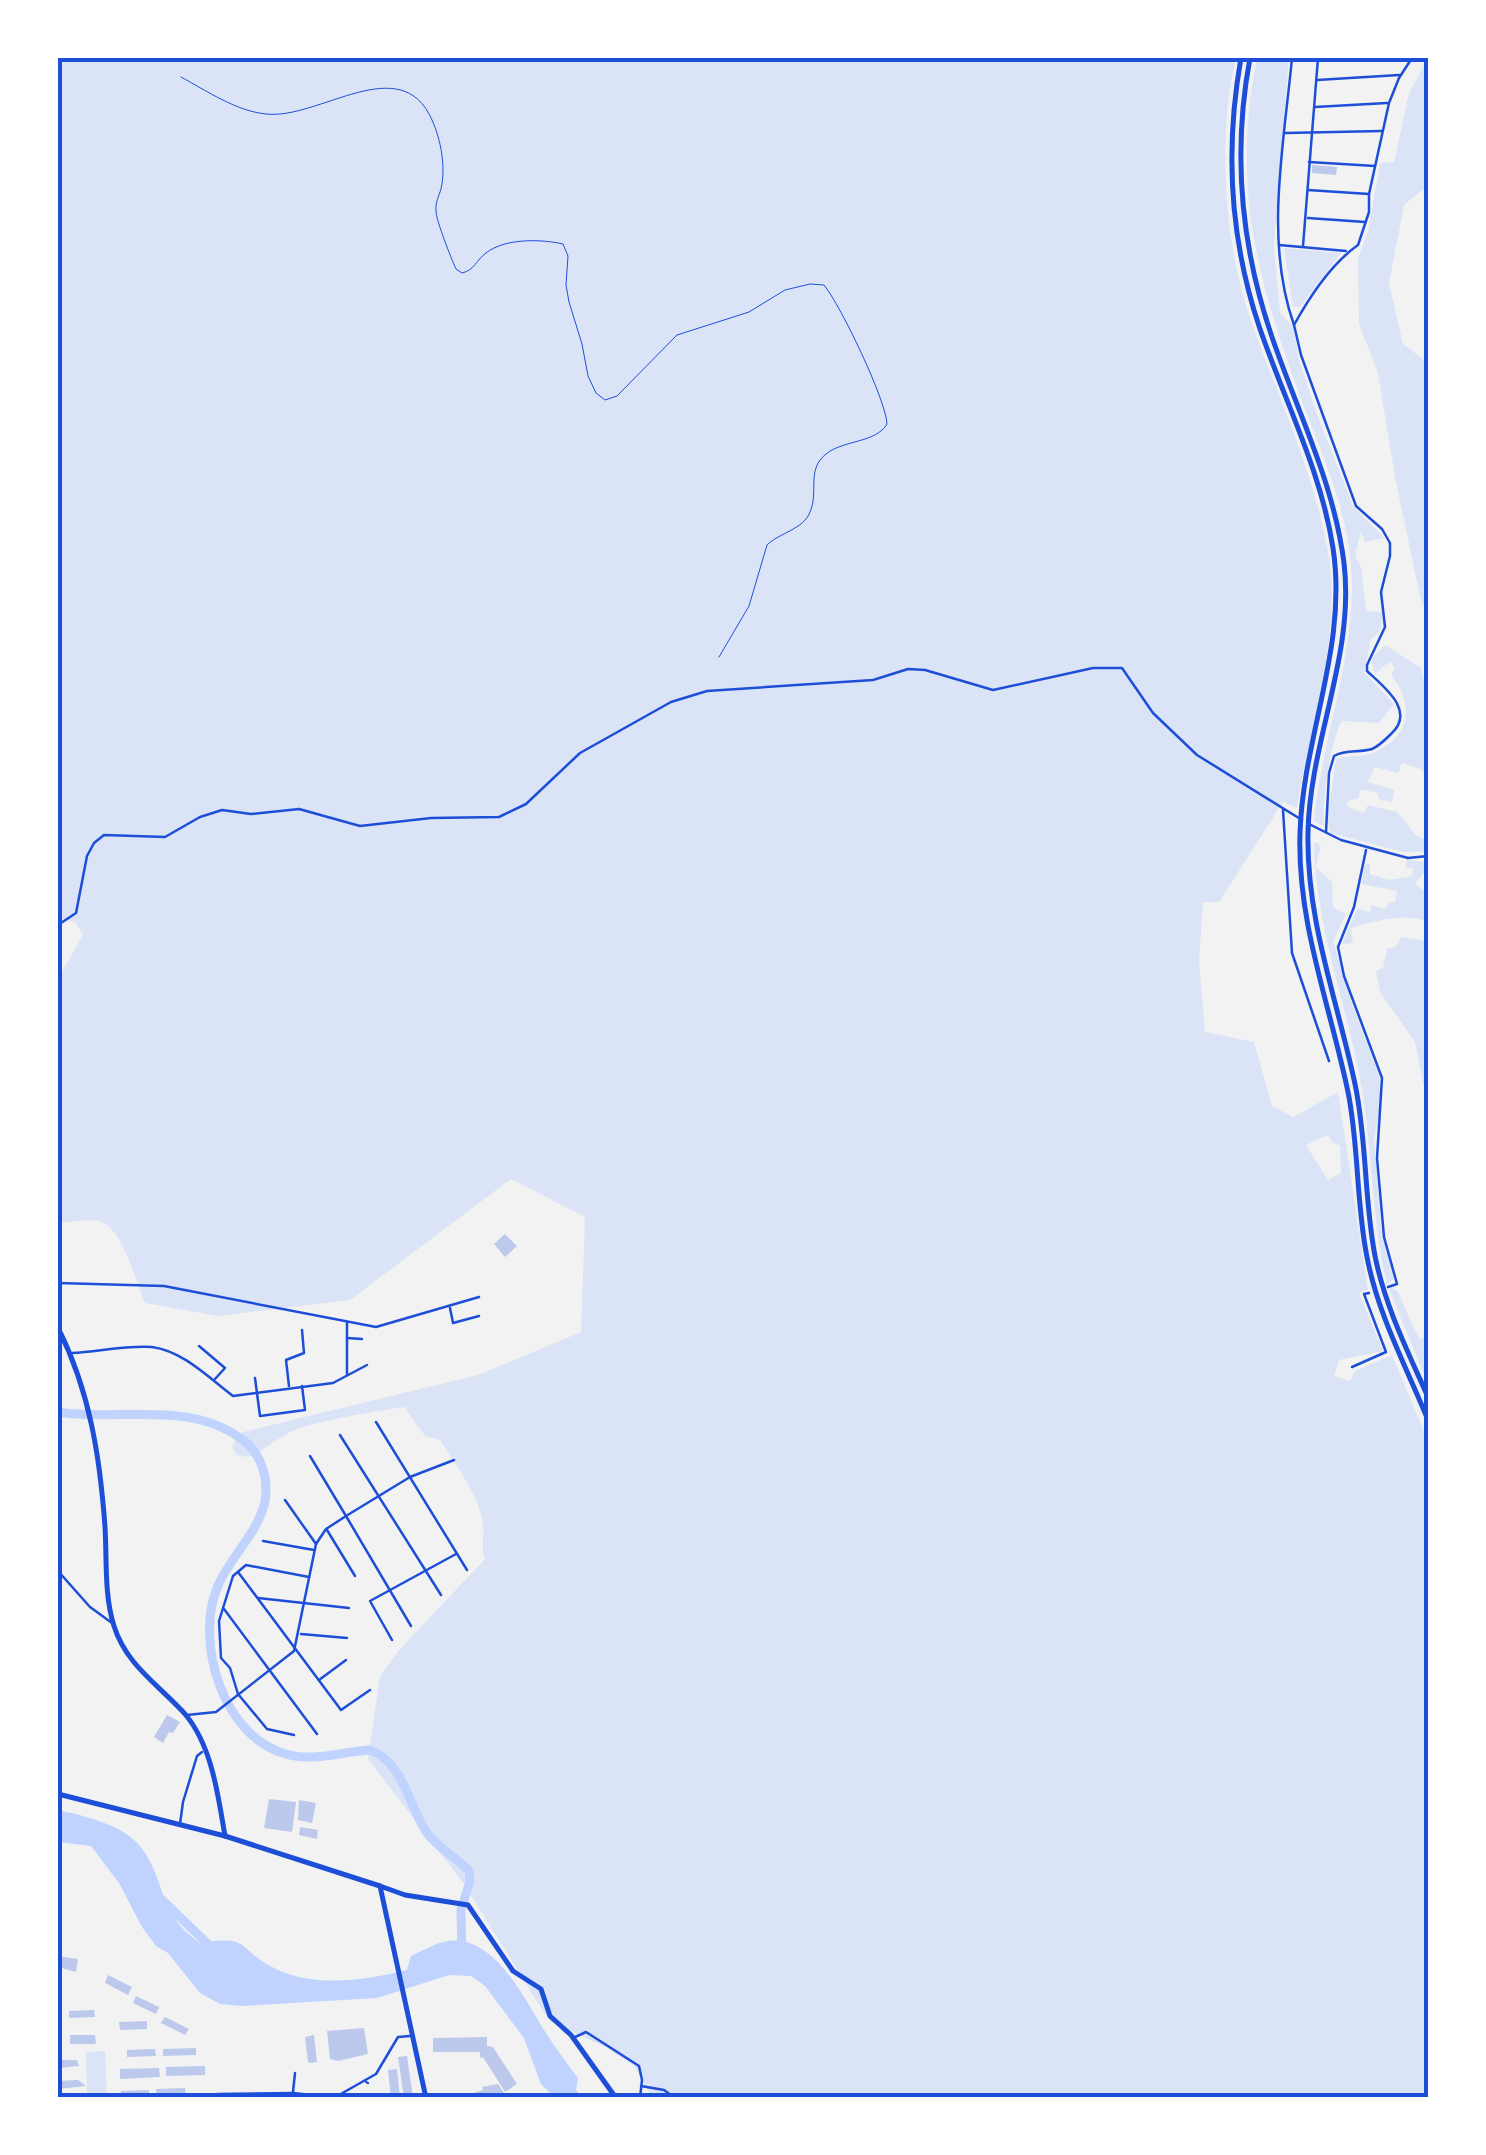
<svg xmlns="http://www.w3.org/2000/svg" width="1486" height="2155" font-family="Poppins,sans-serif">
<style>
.green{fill:#dbe4f7;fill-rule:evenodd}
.water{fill:#bfd3fe}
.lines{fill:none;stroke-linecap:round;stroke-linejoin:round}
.stream{stroke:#bfd3fe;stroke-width:2.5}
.river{stroke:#bfd3fe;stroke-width:9}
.building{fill:#bdc9ec}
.path{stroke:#1d4ed8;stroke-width:1}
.minor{stroke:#1d4ed8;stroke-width:2.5}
.tertiary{stroke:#1d4ed8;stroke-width:2.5}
.primary{stroke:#1d4ed8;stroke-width:5}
.trunk{stroke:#1d4ed8;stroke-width:5}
.motorway{stroke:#1d4ed8;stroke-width:5}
.neatline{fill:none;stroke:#1d4ed8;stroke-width:4}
</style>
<rect width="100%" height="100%" fill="#f2f2f2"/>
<!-- green -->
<g class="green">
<path d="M58 58H1236C1217 138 1224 243 1251 321 1278 397 1314 472 1328 552 1343 636 1309 725 1297 808L1283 802 1219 902H1203L1199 962 1205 1032 1254 1042 1272 1106 1293 1117 1338 1092 1368 1290 1359 1293 1383 1351 1339 1360 1334 1376 1350 1381 1355 1371 1392 1355 1428 1441V2097H652L634 2066 605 2047 549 2021 464 1884 368 1759 380 1676 399 1650 485 1559C481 1545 484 1541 483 1528 482 1499 455 1464 440 1440L425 1436 404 1407C369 1412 336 1418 303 1427 282 1433 268 1449 248 1457L236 1455 232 1446 239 1433 478 1375 581 1332 585 1217 511 1179 350 1300 218 1316 145 1303C135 1281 123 1226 98 1221 86 1219 70 1222 58 1223V978L83 935 75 922 58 917ZM1328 1135 1332 1142 1340 1146 1341 1173 1328 1180 1306 1145Z"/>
<path d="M1257 58H1289L1274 246 1280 312 1293 327 1299 360 1317 414 1353 506 1384 538 1365 542 1361 532 1355 556 1361 567 1366 611 1382 612C1382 624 1382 633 1371 639L1364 672 1394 704 1379 723 1342 721C1330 742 1322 800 1324 826L1314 821C1323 725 1366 633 1347 536 1338 488 1318 444 1301 399 1257 278 1231 187 1257 58Z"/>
<polygon points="1428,58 1428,185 1404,205 1389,283 1403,344 1428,363 1428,614 1421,601 1395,477 1378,373 1359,324 1358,258 1368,231 1380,163 1394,162 1409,93"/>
<polygon points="1284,248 1341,253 1300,307 1293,307"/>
<path d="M1385 645 1421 668 1428 700V777L1421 769 1402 763 1398 773 1375 767 1368 782 1394 790 1392 802 1379 799 1377 793 1361 789 1358 799 1349 800 1346 806 1364 813 1368 805 1397 812 1416 835 1428 841V852H1403L1330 833 1327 818 1336 759C1348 754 1363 758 1375 752 1413 735 1413 703 1391 674L1395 669 1390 661 1375 674 1371 659Z"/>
<path d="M1314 842 1321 845 1316 867 1332 882 1333 907 1346 914 1333 941 1356 1015 1379 1075 1381 1102 1374 1140 1381 1228 1394 1279 1387 1284C1371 1219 1373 1151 1361 1085 1347 1003 1315 926 1314 842Z"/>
<path d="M1407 860 1425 862V871L1415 884 1428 895V922C1401 912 1378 921 1351 928L1353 943 1342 944 1357 909 1370 912 1372 905 1385 909 1389 902H1395L1397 891 1361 884 1365 864H1370V874L1389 880 1412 876 1413 868 1405 867Z"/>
<polygon points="1401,937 1428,941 1428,1107 1415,1042 1380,992 1376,971 1383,968 1387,949 1396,947"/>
<polygon points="1392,1288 1398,1292 1419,1339 1426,1337 1428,1342 1428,1384 1389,1289"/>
<polygon points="105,2051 107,2097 87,2097 86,2052"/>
</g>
<!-- water -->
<path class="water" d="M58 1810C85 1816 126 1825 143 1850 169 1889 156 1911 200 1943 253 1934 236 1950 276 1969 315 1988 367 1980 407 1970L411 1956C422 1951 435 1943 448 1941 496 1935 525 2001 546 2033 556 2049 567 2063 578 2078L576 2090 582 2097H554L541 2084 524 2038 485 1986 471 1976 449 1975 377 1998 243 2006 220 2004 200 1993 168 1953 156 1946 142 1927 119 1883 91 1846 58 1842Z"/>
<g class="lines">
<!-- stream -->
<polyline class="stream" points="1428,1900 1428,1911"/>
<!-- river -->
<g class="river">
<path d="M58 1412C119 1422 189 1399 243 1440 261 1453 269 1479 265 1501 259 1532 229 1558 217 1588 195 1643 223 1737 286 1754 313 1762 341 1752 369 1750 403 1760 409 1807 427 1833 439 1849 456 1857 469 1871L470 1881 461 1910 462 1955"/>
<polyline points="158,1896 215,1951"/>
</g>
</g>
<!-- building -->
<g class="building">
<polygon points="1312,165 1337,167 1336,175 1312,173"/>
<polygon points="505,1234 517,1246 505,1257 494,1244"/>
<polygon points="167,1715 180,1722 173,1733 169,1732 163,1743 154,1737"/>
<polygon points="269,1799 296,1802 292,1832 264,1828"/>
<polygon points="299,1800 316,1803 312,1823 298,1820"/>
<polygon points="300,1827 318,1830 317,1839 299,1835"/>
<polygon points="58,1956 78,1959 76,1972 58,1967"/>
<polygon points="108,1975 132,1987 128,1995 105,1983"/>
<polygon points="136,1996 159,2007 156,2014 133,2003"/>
<polygon points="94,2010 95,2017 69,2018 69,2011"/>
<polygon points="165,2017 189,2029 185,2035 161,2023"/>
<polygon points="147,2021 147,2029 120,2030 119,2022"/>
<polygon points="364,2028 368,2054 338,2061 330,2059 327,2031"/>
<polygon points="70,2035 95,2035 96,2044 70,2044"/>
<polygon points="314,2035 317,2062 311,2063 308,2062 305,2037"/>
<polygon points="487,2037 487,2046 493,2047 517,2084 505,2092 483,2057 480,2058 480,2052 433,2052 433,2038"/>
<polygon points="196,2048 196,2055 163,2056 163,2049"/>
<polygon points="155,2049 156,2056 127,2057 127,2050"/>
<polygon points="407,2056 413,2098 404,2098 398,2057"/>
<polygon points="58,2060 77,2060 79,2066 58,2068"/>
<polygon points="205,2066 205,2075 166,2076 166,2067"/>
<polygon points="159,2068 160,2077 120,2079 120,2069"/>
<polygon points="397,2069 400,2098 391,2098 388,2070"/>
<polygon points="78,2080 86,2086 58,2089 58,2081"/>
<polygon points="498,2084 506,2096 457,2098 483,2090 482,2087"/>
<polygon points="185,2088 186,2096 157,2097 156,2089"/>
<polygon points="149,2090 149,2097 121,2098 121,2091"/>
</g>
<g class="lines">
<!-- path -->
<path class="path" d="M181 77C207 91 236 111 266 114 319 120 401 49 432 120 441 140 446 167 441 189 439 196 435 203 436 211 436 220 451 258 456 269L462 273C475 270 476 260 486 253 505 238 541 239 563 244L568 256 566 285 569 302 582 344 588 376 596 393 605 400 617 396 677 335 749 312 785 290 810 284 824 285C841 306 886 400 887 424 876 443 843 440 826 454 806 470 819 492 810 512 804 529 779 533 767 545L749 606 719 657"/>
<!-- minor -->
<g class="minor">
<polyline points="1317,80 1399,75"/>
<polyline points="1315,107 1387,103"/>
<polyline points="1285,133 1382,131"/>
<polyline points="1309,162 1375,166"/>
<polyline points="1308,190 1369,194"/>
<polyline points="1308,218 1365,222"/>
<polyline points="1279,245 1346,251"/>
<polyline points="1303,246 1318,58"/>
<polyline points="1283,810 1292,953 1329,1061"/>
<polyline points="1309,824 1341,840 1408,858"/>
<path d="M1326 832 1329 773 1334 756C1346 749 1359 753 1372 749 1379 746 1386 739 1391 734 1416 711 1385 688 1367 671V665L1385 627 1381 592 1390 556V543L1382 529 1356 506 1301 355 1294 325C1310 296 1331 264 1358 245L1369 212V194L1389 103 1399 78 1412 58"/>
<polyline points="1366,850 1354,907 1338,947 1344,976 1382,1078 1377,1158 1384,1237 1397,1284 1388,1287"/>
<polyline points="58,925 76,913 87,856 94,843 104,835 165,837 200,817 222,810 251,814 299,809 360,826 431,818 499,817 526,804 580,753 671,702 707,691 873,680 908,669 925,670 993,690 1093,668 1122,668 1153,713 1197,755 1302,820"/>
<polyline points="58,1283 164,1286 376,1327 479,1297"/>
<polyline points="450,1308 453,1323 479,1316"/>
<polyline points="347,1323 347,1374"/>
<polyline points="347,1338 362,1339"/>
<polyline points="199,1346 225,1368 215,1379"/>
<path d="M72 1353C97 1352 126 1345 152 1347 183 1351 209 1378 233 1396L333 1383 367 1365"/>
<polyline points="1352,1367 1386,1352 1364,1294 1369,1293"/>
<polyline points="255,1378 260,1416 305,1410 302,1386"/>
<polyline points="289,1386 286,1360 304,1353 302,1330"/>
<polyline points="376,1422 467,1570"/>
<polyline points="340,1435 441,1595"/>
<polyline points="285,1500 316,1544"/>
<polyline points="327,1530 355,1576"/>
<polyline points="263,1541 314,1550"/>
<polyline points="58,1571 90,1607 112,1623"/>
<polyline points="238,1572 341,1710 370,1690"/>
<polyline points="258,1598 349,1608"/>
<polyline points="224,1609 317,1734"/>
<polyline points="411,1626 346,1516 410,1477 454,1460"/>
<polyline points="301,1634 347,1638"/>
<polyline points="392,1640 370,1601 456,1554"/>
<polyline points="319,1680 346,1660"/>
<polyline points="187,1715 216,1712 294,1651 316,1544 326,1529 346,1516 310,1456"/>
<polyline points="294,1735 267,1729 238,1694 230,1668 221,1658 219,1621 233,1576 246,1565 309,1577"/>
<polyline points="180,1824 183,1802 197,1756 202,1752"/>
<polyline points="575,2037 586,2032 639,2066 642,2080 640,2098"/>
<polyline points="366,2082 368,2083"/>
<polyline points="641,2086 664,2090 675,2098"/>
<polyline points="293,2092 295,2073"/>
<polyline points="218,2094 293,2093 339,2098"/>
</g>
<!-- tertiary -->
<g class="tertiary">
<path d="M1292 58C1284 144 1264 241 1294 325"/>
<polyline points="1408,858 1428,856"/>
<polyline points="339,2095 376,2074 398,2037 410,2036"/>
<polyline points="209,2098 216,2094"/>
</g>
<!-- primary -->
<g class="primary">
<polyline points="58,1794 225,1836"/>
<polyline points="380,1886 405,1895 468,1905 513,1971 541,1989 550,2016 571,2035 616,2098"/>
</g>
<!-- trunk -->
<path class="trunk" d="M58 1328C90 1391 100 1458 105 1527 107 1559 104 1595 114 1626 126 1665 159 1685 185 1714 212 1746 218 1795 225 1836L380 1886 426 2098"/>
<!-- motorway -->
<g class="motorway">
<path d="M1241 58C1225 148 1230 239 1259 326 1284 400 1321 470 1333 548 1348 646 1303 736 1300 833 1297 923 1330 1005 1348 1092 1359 1146 1356 1203 1367 1257 1378 1315 1406 1366 1428 1420"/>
<path d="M1250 58C1232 154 1241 248 1273 340 1299 415 1334 484 1344 563 1355 655 1310 740 1308 832 1306 920 1337 999 1355 1084 1367 1140 1364 1199 1375 1256 1385 1306 1408 1352 1428 1397"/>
</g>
</g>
<!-- border -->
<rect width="1486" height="2155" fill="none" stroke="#ffffff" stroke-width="120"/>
<rect x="60" y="60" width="1366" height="2035" class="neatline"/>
</svg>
